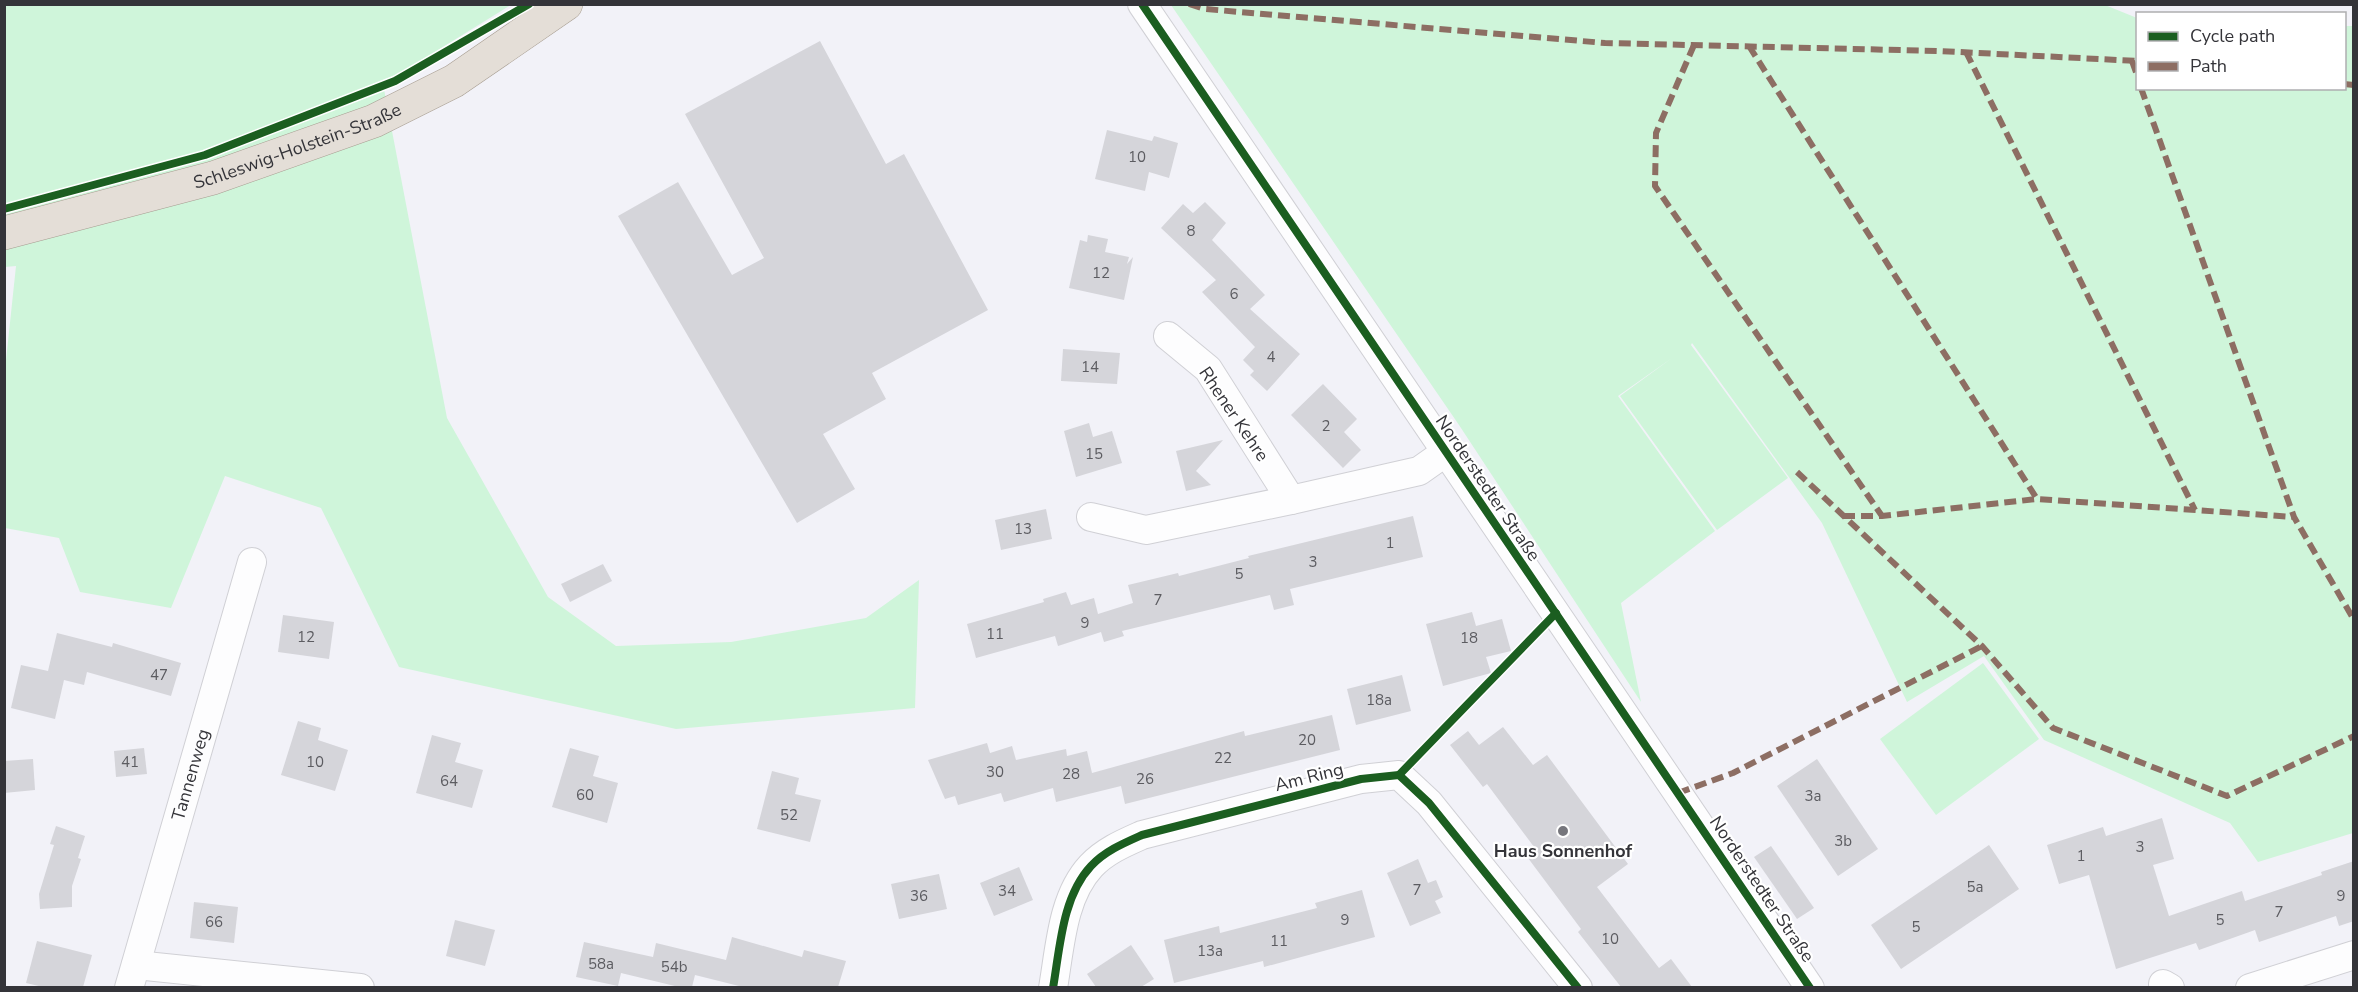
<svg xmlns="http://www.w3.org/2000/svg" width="2358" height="992" font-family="'Nunito Sans',sans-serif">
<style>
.green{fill:#cff5da}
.building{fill:#d5d5da}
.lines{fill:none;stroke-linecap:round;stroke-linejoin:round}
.minor-casing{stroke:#d0d0d5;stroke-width:30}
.major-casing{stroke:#a79d91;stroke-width:34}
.minor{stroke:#fdfdfe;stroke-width:28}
.major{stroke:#e4ded7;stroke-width:33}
.quiet{stroke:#8d6e63;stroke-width:6;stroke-dasharray:12 6;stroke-linecap:butt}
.cycleway-casing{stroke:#fff;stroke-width:11}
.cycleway{stroke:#1b5e20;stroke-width:8}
.poi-dot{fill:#76767c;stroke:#fff;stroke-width:2}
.labels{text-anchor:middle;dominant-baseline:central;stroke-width:4.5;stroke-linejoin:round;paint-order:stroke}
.number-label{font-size:15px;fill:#5c5c61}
.street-label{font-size:18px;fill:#343439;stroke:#fff}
.poi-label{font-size:18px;font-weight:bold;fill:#343439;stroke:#fff}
</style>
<rect width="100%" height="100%" fill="#f2f2f8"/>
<!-- green -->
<g class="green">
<polygon points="5,5 511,5 383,84 447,418 548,597 616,646 731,642 866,618 919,580 915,708 676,729 399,667 321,508 225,476 171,608 80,592 59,538 5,528 4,379 16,266 5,267"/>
<polygon points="1171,5 2105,5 2137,18 2138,88 2344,88 2345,26 2353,26 2353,833 2258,862 2230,823 2044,740 1984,656 1907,702 1822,523 1692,343 1691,345 1788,478 1717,530 1620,396 1672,358 1618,396 1715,531 1621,603 1641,702 1459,425"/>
<polygon points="1983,663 2039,739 1936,815 1880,739"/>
</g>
<!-- building -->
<g class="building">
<polygon points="820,41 886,164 904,154 988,310 872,373 886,399 823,434 855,489 797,523 618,216 678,182 732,275 764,258 685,114"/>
<polygon points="1107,130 1152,141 1154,136 1178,143 1169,178 1149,172 1145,191 1095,179"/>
<polygon points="1205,202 1226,223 1212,240 1265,295 1250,309 1300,354 1267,391 1250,375 1254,371 1243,360 1255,347 1202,292 1216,280 1161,228 1183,204 1193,213"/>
<polygon points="1088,235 1108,239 1105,252 1129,257 1127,264 1133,257 1124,300 1069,288 1080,240 1087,242"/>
<polygon points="1063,349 1120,353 1117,384 1061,381"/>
<polygon points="1323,384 1357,419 1344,432 1361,450 1343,468 1291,415"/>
<polygon points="1089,423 1093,437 1112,431 1122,463 1076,477 1064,431"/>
<polygon points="1223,440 1196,471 1211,485 1186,491 1176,451"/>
<polygon points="1046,509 1052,539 1001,550 995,520"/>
<polygon points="1413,516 1423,557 1290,589 1294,605 1274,610 1270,595 1122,631 1124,636 1104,642 1101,632 1058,646 1055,636 976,658 967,624 1044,602 1043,599 1066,592 1071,605 1094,598 1098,614 1133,603 1128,585 1178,573 1179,576 1249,558 1248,556"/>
<polygon points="603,564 612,581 570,602 561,584"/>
<polygon points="1472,612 1476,626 1502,619 1511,651 1486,657 1491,673 1443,686 1426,624"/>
<polygon points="283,615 334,622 329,659 278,652"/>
<polygon points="57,633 112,647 113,643 181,663 171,696 87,672 84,685 64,680 55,719 11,708 21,665 48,671"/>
<polygon points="1402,675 1411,711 1356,725 1347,689"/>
<polygon points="1332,715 1340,750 1125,804 1121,786 1056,802 1053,788 1004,802 1001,793 958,805 955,796 945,799 928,760 987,743 990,753 1012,746 1016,760 1066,749 1067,756 1087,751 1092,773 1244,731 1245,736"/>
<polygon points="298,721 321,728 318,740 348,750 335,791 281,775"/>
<polygon points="1503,727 1533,765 1547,755 1628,864 1597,887 1659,968 1671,959 1692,987 1621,987 1578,932 1581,929 1528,858 1537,851 1487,784 1483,787 1450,745 1468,731 1479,745"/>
<polygon points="432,735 461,743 455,762 483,770 472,808 416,793"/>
<polygon points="144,748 147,774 116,777 114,751"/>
<polygon points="570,748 599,756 593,776 618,783 607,823 552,807"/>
<polygon points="33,759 35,790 4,793 4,761"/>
<polygon points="1817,759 1878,849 1838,876 1777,786"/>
<polygon points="772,771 799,778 795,794 821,800 810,842 757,829"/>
<polygon points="2162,818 2174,859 2153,865 2169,916 2242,891 2245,901 2322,875 2321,872 2354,861 2354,921 2339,926 2336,916 2259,942 2255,930 2199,950 2196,943 2116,969 2089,875 2059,884 2047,845 2103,827 2106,836"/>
<polygon points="56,826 85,836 78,858 81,859 72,886 72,907 40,909 39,894 54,845 50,844"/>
<polygon points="1989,845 2019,889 1901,969 1871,925"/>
<polygon points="1771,846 1814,908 1797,919 1754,857"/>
<polygon points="1418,859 1428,883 1436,880 1443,897 1435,901 1441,913 1410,926 1387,873"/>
<polygon points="1019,867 1033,900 994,916 980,883"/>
<polygon points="939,874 947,909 899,919 891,884"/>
<polygon points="1362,890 1375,937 1264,967 1263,961 1174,983 1164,940 1219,926 1220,933 1317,908 1315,903"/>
<polygon points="194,902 238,907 234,943 190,938"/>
<polygon points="455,920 495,930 485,966 446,956"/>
<polygon points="732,937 802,957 804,950 846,961 838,987 743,987 695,975 692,987 679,987 621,973 618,986 576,977 584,942 653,957 656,943 726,960"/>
<polygon points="37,941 92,955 83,987 43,987 26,983"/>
<polygon points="1131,945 1154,979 1141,987 1096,987 1087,974"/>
</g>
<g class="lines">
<!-- minor casing -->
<g class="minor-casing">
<g id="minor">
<polyline points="1142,4 1810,988"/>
<polyline points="1291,500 1419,471 1446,452"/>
<polyline points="1091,517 1146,530 1291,500 1208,369 1168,336"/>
<polyline points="136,965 360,988"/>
<polyline points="2163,984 2170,988"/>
<path id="s1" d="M129 988 252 562"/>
<path d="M1053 988C1060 948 1062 897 1091 866 1105 851 1124 843 1142 835L1361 779 1399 775 1429 803 1578 988"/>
<polyline points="2250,988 2354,955"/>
</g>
</g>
<!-- major casing -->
<g class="major-casing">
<g id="major">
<path id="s2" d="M4 233 213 178 374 121 454 81 566 4"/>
</g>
</g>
<!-- minor -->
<use href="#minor" class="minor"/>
<!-- major -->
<use href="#major" class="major"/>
<!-- quiet -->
<g class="quiet">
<polyline points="1189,4 1205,9 1605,43 1939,51 2138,61"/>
<polyline points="1694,45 1656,133 1655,186 1882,516"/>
<polyline points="1749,46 2037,499"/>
<polyline points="1966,52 2195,510"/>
<polyline points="2132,61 2138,78"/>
<polyline points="2344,84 2354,85"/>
<polyline points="2141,88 2294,517 2354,620"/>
<polyline points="1797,472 1982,646 2053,728 2227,796 2354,736"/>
<polyline points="1843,516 1882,516 2037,499 2294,517"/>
<polyline points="1678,793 1733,773 1982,646"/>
</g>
<!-- cycleway casing -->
<g class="cycleway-casing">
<g id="cycleway">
<polyline points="1142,4 1810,988"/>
<polyline points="4,209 205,155 395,81 529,4"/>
<polyline points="1399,775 1556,613"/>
<path d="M1053 988C1060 948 1062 897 1091 866 1105 851 1124 843 1142 835L1361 779 1399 775 1429 803 1578 988"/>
</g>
</g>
<!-- cycleway -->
<use href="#cycleway" class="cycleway"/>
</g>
<!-- markers -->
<circle class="poi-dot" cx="1563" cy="831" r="6"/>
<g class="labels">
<!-- number labels -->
<g class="number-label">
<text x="1137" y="157">10</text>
<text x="1191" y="231">8</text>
<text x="1101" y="273">12</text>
<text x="1234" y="294">6</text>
<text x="1271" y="357">4</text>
<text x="1090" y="367">14</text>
<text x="1326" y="426">2</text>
<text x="1094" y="454">15</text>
<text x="1023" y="529">13</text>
<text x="1390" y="543">1</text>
<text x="1313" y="562">3</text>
<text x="1239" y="574">5</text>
<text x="1158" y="600">7</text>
<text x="1085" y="623">9</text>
<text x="995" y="634">11</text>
<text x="306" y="637">12</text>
<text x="1469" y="638">18</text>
<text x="159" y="675">47</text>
<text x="1379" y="700">18a</text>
<text x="1307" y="740">20</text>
<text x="1223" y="758">22</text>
<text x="130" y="762">41</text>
<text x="315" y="762">10</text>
<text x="995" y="772">30</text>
<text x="1071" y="774">28</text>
<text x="1145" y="779">26</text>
<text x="449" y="781">64</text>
<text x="585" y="795">60</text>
<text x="1813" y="796">3a</text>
<text x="789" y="815">52</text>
<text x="1843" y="841">3b</text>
<text x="2140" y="847">3</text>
<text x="2081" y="856">1</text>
<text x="1975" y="887">5a</text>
<text x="1417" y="890">7</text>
<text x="1007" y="891">34</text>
<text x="919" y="896">36</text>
<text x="2341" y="896">9</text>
<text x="2279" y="912">7</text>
<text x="1345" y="920">9</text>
<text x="2220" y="920">5</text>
<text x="214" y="922">66</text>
<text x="1916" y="927">5</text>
<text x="1610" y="939">10</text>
<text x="1279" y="941">11</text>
<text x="1210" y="951">13a</text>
<text x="601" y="964">58a</text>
<text x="674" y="967">54b</text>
</g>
<!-- street labels -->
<g class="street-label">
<text stroke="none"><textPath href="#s2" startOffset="306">Schleswig-Holstein-Straße</textPath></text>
<text transform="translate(1234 414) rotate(56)">Rhener Kehre</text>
<text transform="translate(1488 488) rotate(56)">Norderstedter Straße</text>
<text stroke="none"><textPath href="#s1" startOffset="222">Tannenweg</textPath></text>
<text transform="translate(1309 777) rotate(-14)">Am Ring</text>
<text transform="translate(1762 889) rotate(56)">Norderstedter Straße</text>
</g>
<!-- poi labels -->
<g class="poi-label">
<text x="1563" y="851">Haus Sonnenhof</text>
</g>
</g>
<!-- border -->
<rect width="2358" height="992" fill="none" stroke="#343439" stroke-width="12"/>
<!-- legend -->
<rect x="2136" y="12" width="210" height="78" fill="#ffffff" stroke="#aeaeb0" stroke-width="1.5"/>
<rect x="2148" y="32" width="30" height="9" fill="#1b5e20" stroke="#aeaeb0" stroke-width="1.5"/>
<text x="2190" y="42" font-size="18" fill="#343439">Cycle path</text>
<rect x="2148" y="62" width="30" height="9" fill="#8d6e63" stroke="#aeaeb0" stroke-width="1.5"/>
<text x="2190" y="72" font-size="18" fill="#343439">Path</text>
</svg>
